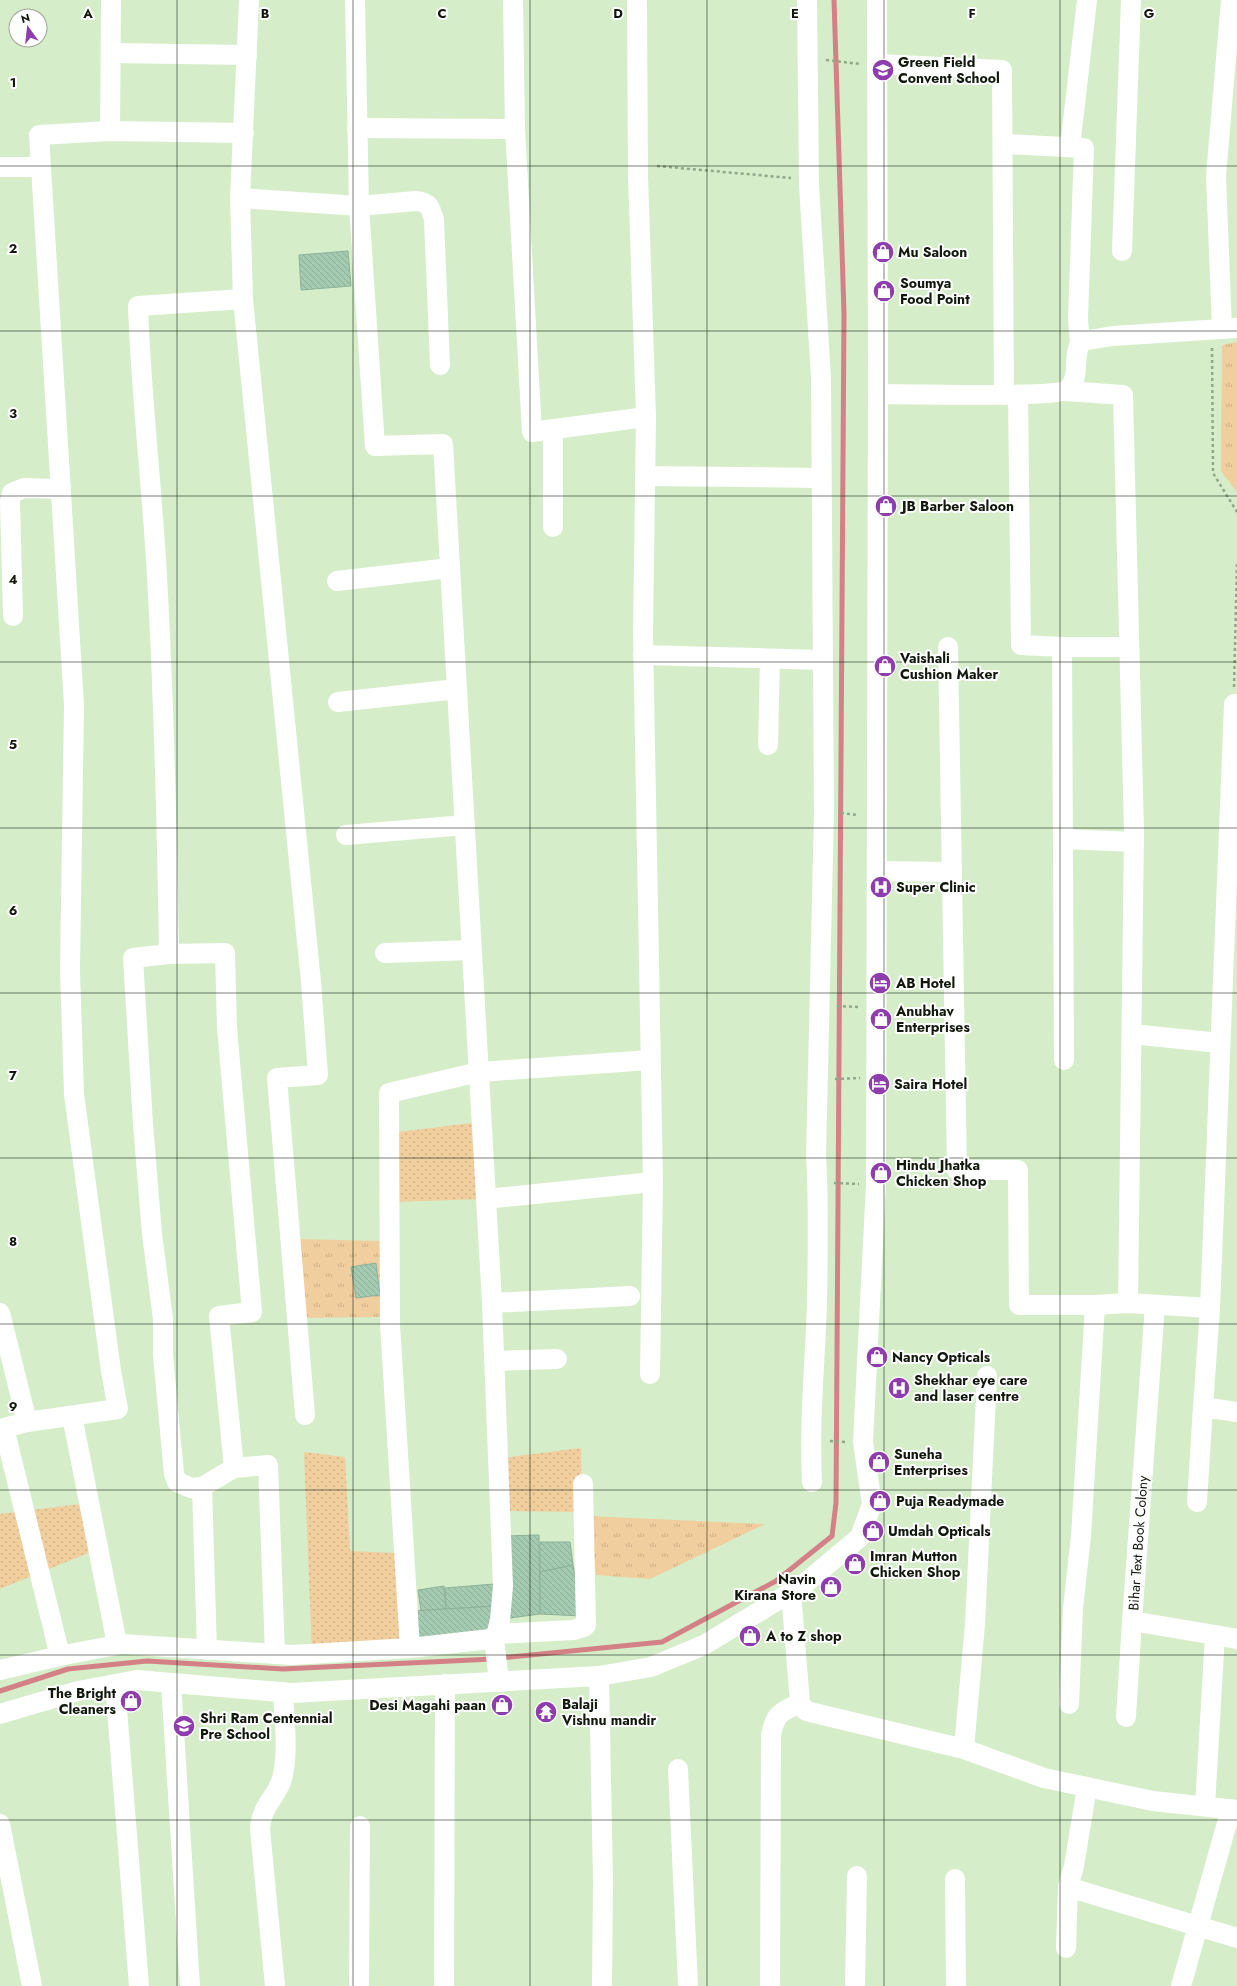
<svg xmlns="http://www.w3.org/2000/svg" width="1237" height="1986" font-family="Jost,sans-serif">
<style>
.grass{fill:url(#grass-tufts)}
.park{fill:url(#park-dots)}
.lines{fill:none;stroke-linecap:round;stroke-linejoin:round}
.stream{stroke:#d38186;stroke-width:5}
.building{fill:url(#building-back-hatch);stroke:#8db299}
.path{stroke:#93a68a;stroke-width:2.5;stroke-dasharray:3 3;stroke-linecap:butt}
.minor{stroke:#fff;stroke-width:20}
.grid{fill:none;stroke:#11190c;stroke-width:1;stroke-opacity:0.55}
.labels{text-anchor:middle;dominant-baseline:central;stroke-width:4;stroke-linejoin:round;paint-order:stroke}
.poi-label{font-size:14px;font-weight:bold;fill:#11190c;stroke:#fff;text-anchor:start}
.street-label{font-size:14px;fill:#11190c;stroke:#fff}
.grid-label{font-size:13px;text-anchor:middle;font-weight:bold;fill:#11190c;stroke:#fff;stroke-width:4;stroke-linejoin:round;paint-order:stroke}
</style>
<defs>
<pattern id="grass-tufts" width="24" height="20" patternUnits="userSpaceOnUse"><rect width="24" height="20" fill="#f1ce9d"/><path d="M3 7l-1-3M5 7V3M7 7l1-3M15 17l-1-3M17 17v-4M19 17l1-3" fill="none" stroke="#ceb086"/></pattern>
<pattern id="park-dots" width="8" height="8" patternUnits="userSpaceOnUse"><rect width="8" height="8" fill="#f1ce9d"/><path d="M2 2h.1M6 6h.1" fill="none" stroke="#ceb086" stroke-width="1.8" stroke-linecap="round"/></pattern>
<pattern id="building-back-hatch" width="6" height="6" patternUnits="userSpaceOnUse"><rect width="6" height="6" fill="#a4cab1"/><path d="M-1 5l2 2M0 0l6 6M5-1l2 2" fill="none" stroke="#8cad97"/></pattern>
</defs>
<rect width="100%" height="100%" fill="#d5edc9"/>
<!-- grass -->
<g class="grass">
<polygon points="1237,342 1237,492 1221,471 1222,345"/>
<polygon points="294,1239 383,1241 388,1292 379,1317 299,1318"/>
<polygon points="588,1516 765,1524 650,1579 596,1575"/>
</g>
<!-- park -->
<g class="park">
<polygon points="481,1122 486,1199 390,1202 390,1133"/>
<polygon points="581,1448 582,1512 504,1511 502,1458"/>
<polygon points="304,1452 345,1457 350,1551 395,1553 405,1642 312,1654"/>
<polygon points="88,1503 98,1549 0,1589 0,1514"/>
</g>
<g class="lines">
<!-- stream -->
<g class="stream">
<polyline points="501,1658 662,1642 776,1581 832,1536 836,1503 844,313 834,0"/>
<polyline points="0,1691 68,1669 147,1661 283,1669 493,1659"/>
</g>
</g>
<!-- building -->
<g class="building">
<polygon points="348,251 351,286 301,290 299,255"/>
<polygon points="376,1263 380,1295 356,1298 351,1267"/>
<polygon points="539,1535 540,1614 510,1618 504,1536"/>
<polygon points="540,1542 570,1542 573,1565 540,1572"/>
<polygon points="573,1565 582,1616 540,1614 540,1572"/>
<polygon points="494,1584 495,1606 446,1609 445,1588"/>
<polygon points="444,1586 446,1609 421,1611 418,1590"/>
<polygon points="495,1606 495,1635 414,1640 412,1611"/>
</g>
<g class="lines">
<!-- path -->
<g class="path">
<polyline points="826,60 860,64"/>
<polyline points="657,166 791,178"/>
<polyline points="1212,348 1213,473 1237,512"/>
<polyline points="1234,687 1237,563"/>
<polyline points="841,813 858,815"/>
<polyline points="837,1006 860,1007"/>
<polyline points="835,1079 860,1078"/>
<polyline points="834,1183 859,1184"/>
<polyline points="830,1441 845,1442"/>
</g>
<!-- minor -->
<g class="minor">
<polyline points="249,0 240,198 243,299 311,982 318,1075 277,1078 305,1415"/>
<polyline points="355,0 359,206 375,446 443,444 492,1303 503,1586 500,1620 494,1643"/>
<polyline points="513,0 515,129"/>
<polyline points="637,0 638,176 646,417 643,634 653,1182 650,1374"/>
<path d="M807 0 809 185 821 377 824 812 816 1155C819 1204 818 1254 817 1304 815 1363 809 1423 812 1482"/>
<polyline points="111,53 247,55"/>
<polyline points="877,64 1002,70 1004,395"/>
<polyline points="357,128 515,129 532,432 646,417"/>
<polyline points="110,131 111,0"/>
<polyline points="1004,144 1084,148 1078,319 1080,343"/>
<polyline points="1070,147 1087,0"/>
<polyline points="0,167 41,167"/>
<path d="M240 198 359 206 416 201C429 202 431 208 434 220L440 365"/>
<polyline points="1122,251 1131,0"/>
<polyline points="1222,329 1216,176 1231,0"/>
<polyline points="1066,391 1123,395 1134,832 1128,1303"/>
<path d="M878 394C903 394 1058 398 1068 389 1082 376 1071 354 1082 341L1113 336 1237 328"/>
<polyline points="1018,395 1021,645 1062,647 1129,647"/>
<polyline points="645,476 821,478"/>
<polyline points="553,527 553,429"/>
<polyline points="337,581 450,568"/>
<polyline points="13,616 10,501 12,493 24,488 61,489"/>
<polyline points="948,647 957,1170 1018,1170 1019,1305 1095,1305"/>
<polyline points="1062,647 1064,1060"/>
<polyline points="643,655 823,660"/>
<polyline points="338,702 457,689"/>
<polyline points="768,745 770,659"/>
<polyline points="346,835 465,825"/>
<polyline points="1063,839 1134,842"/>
<polyline points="877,871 952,872"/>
<polyline points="385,953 471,950"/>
<polyline points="169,954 225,953 227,1028 252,1312 219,1316 234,1468 202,1487"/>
<polyline points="1132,1034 1220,1043"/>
<polyline points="486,1199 653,1182"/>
<polyline points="492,1303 630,1296"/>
<polyline points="1155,1305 1132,1621 1215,1635 1205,1806"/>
<polyline points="1210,1308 1234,704"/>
<polyline points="0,1313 27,1422 118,1409 111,1371 74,1094 70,970 74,705 39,135 110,131 244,133"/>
<polyline points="494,1361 557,1359"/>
<polyline points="72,1416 117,1644"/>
<polyline points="27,1422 4,1428 60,1656"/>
<polyline points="234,1468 268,1465 275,1654"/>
<polyline points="1197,1502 1203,1407"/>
<polyline points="791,1592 800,1703 806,1711 964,1749 1044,1778 1153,1801 1237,1810"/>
<polyline points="496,1634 573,1630 584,1627 586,1625 583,1484"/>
<polyline points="1215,1635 1237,1639"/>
<polyline points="410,1648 390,1324 389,1093 479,1072 650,1060"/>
<path d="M207 1650 202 1487 191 1488 177 1482 174 1474 163 1355V1319L152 1234 143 1124 133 958 169 954C167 828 164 702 157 576 152 486 141 396 138 306L243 299"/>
<polyline points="0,1670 64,1655 122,1644 292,1655 410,1648 490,1639 495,1647 499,1682"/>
<polyline points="599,1676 603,1882 602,1986"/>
<polyline points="171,1683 190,1986"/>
<polyline points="115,1684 139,1986"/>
<polyline points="1069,1704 1073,1608 1081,1536 1095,1305 1128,1303 1210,1308 1203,1407 1237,1412"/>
<polyline points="0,1714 78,1691 137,1680 292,1693 599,1676 651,1667 704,1645 803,1585 860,1537 872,1504 863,1442 876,1184 878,375 877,0"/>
<polyline points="1126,1717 1132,1621"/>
<polyline points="964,1749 975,1624 987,1376"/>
<polyline points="678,1769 688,1986"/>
<polyline points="0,1824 32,1986"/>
<polyline points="955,1879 956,1986"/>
<polyline points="1068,1887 1074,1866 1087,1787"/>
<polyline points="1066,1948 1068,1887 1237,1938"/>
<path d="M275 1986 260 1829C261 1806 276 1798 282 1779 289 1752 284 1719 283 1692"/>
<polyline points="359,1986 360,1826"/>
<polyline points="444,1986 445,1684"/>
<path d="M770 1986 771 1735C776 1712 780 1713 800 1703"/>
<polyline points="855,1986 857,1876"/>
<polyline points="1181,1986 1231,1809"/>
</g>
</g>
<!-- grid -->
<path class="grid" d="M177 0V1986M353 0V1986M530 0V1986M707 0V1986M884 0V1986M1060 0V1986M0 166H1237M0 331H1237M0 496H1237M0 662H1237M0 828H1237M0 993H1237M0 1158H1237M0 1324H1237M0 1490H1237M0 1655H1237M0 1820H1237"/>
<!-- icons -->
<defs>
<g id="school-disc" transform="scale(1.15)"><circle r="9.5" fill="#8e3dac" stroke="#fff"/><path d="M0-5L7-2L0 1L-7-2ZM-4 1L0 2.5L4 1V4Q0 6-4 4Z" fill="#fff"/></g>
<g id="shop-disc" transform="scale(1.15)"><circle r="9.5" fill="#8e3dac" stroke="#fff"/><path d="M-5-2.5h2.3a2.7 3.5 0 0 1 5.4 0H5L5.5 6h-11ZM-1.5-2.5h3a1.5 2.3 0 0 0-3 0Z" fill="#fff"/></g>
<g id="hospital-disc" transform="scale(1.15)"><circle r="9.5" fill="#8e3dac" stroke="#fff"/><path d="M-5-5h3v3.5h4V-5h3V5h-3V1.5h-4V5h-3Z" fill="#fff"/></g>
<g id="hotel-disc" transform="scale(1.15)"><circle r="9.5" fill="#8e3dac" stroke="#fff"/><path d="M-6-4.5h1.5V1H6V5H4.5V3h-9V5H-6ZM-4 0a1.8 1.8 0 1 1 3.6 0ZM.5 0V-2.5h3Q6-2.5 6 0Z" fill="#fff"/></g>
<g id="temple-disc" transform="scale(1.15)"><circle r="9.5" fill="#8e3dac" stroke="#fff"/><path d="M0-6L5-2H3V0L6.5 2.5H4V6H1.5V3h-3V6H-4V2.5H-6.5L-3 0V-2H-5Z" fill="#fff"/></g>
</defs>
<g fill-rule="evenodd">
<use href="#school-disc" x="883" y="70"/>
<use href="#shop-disc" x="883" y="252"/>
<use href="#shop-disc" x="884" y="291"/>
<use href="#shop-disc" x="886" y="506"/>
<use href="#shop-disc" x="885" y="666"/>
<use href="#hospital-disc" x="881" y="887"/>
<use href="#hotel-disc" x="880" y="983"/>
<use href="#shop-disc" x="881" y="1019"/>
<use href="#hotel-disc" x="879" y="1084"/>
<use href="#shop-disc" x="881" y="1173"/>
<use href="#shop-disc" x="877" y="1357"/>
<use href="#hospital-disc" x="899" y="1388"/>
<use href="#shop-disc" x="879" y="1462"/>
<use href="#shop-disc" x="880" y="1501"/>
<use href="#shop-disc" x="873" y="1531"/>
<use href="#shop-disc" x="855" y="1564"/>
<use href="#shop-disc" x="831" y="1587"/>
<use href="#shop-disc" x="750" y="1636"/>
<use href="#shop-disc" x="131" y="1701"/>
<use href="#shop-disc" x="502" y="1705"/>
<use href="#temple-disc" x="546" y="1712"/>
<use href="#school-disc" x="184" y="1726"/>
</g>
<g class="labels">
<!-- poi labels -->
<g class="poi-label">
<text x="898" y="62">Green Field<tspan x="898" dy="16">Convent School</tspan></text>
<text x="898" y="252">Mu Saloon</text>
<text x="900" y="283">Soumya<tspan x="900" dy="16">Food Point</tspan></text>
<text x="902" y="506">JB Barber Saloon</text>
<text x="900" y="658">Vaishali<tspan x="900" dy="16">Cushion Maker</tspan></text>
<text x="896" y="887">Super Clinic</text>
<text x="896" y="983">AB Hotel</text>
<text x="896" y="1011">Anubhav<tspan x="896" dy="16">Enterprises</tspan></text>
<text x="894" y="1084">Saira Hotel</text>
<text x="896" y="1165">Hindu Jhatka<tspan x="896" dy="16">Chicken Shop</tspan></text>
<text x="892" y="1357">Nancy Opticals</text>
<text x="914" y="1380">Shekhar eye care<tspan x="914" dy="16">and laser centre</tspan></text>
<text x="894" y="1454">Suneha<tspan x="894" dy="16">Enterprises</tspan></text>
<text x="896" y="1501">Puja Readymade</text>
<text x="888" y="1531">Umdah Opticals</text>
<text x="870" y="1556">Imran Mutton<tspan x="870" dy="16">Chicken Shop</tspan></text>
<text x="816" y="1579" text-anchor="end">Navin<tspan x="816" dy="16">Kirana Store</tspan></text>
<text x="766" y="1636">A to Z shop</text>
<text x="116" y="1693" text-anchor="end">The Bright<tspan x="116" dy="16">Cleaners</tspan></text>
<text x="562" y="1704">Balaji<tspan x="562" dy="16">Vishnu mandir</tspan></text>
<text x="486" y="1705" text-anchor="end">Desi Magahi paan</text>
<text x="200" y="1718">Shri Ram Centennial<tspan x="200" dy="16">Pre School</tspan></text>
</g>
<!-- street labels -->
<g class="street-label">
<text transform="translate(1138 1543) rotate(-86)">Bihar Text Book Colony</text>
</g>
</g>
<g class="grid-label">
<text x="88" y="18">A</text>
<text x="265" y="18">B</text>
<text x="442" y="18">C</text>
<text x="618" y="18">D</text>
<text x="795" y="18">E</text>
<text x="972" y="18">F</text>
<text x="1149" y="18">G</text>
<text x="13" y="87">1</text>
<text x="13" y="253">2</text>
<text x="13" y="418">3</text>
<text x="13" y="584">4</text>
<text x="13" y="749">5</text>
<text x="13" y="915">6</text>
<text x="13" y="1080">7</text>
<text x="13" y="1246">8</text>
<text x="13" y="1411">9</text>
</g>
<!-- north arrow -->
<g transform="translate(28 28) rotate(345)"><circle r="19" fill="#ffffff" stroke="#a0a39e"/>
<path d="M0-3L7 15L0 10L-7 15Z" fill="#8e3dac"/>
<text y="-6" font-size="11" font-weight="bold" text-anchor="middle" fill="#11190c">N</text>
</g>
</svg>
